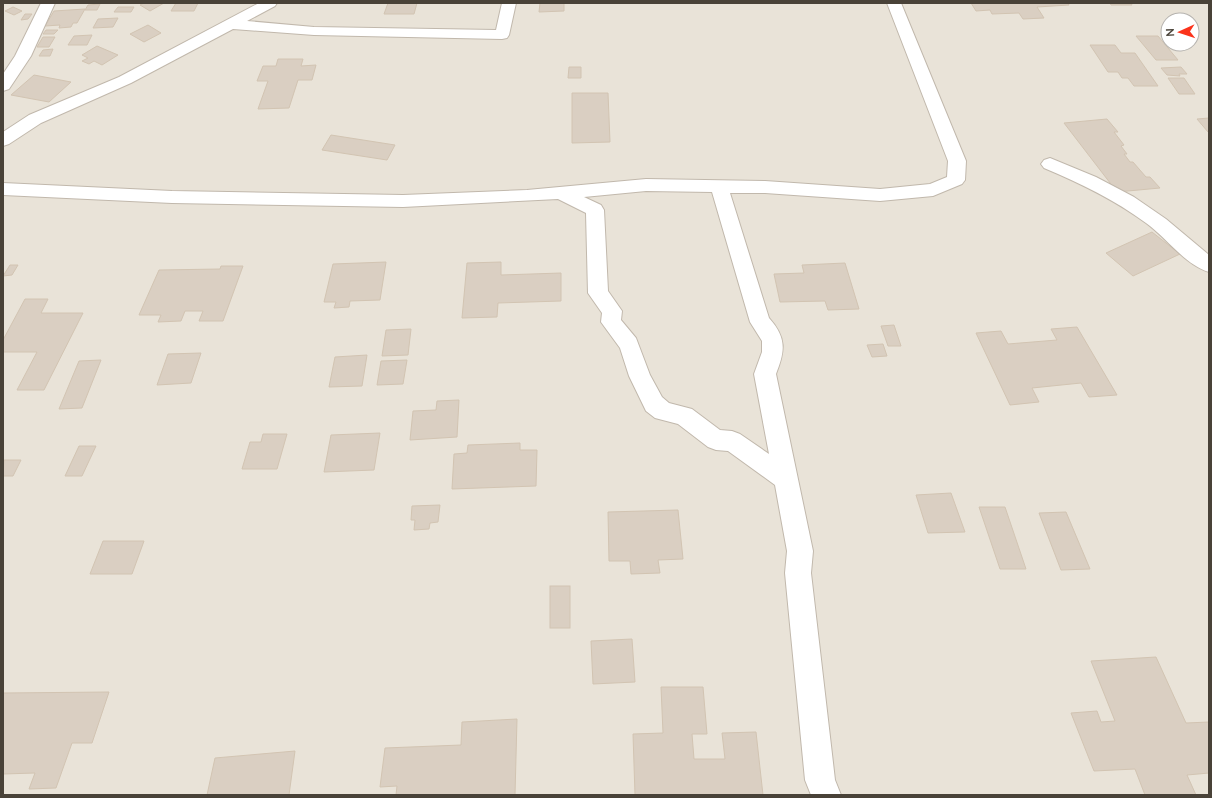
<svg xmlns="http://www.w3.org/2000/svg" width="1212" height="798" font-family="Lato,sans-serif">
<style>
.residential{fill:#e9e3d8;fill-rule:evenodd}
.building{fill:#dacfc2;stroke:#d2c4b2}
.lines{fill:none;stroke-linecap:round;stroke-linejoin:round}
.minor-casing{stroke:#c1b8ac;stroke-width:2}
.minor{fill:#fff;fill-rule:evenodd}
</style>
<rect width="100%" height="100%" fill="#f5f1ea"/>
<!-- residential -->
<path class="residential" d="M3 3H1209V795H3ZM1168 20H1192V44H1168Z"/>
<!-- building -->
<g class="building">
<polygon points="144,3 164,3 150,11 140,5"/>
<polygon points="176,3 198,3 194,11 171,11"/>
<polygon points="388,3 417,3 414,14 384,14"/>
<polygon points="540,3 564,3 564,11 539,12"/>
<polygon points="971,3 1068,3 1069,5 1037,7 1044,18 1023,19 1019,13 992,14 990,10 976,11"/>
<polygon points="1110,3 1131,3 1132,5 1111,5"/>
<polygon points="100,4 97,10 85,10 88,5"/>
<polygon points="13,7 22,11 14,15 5,11"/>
<polygon points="118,7 134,7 131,12 114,12"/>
<polygon points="85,9 77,23 73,23 71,27 59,28 60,25 45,26 54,11"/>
<polygon points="25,14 32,14 28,19 21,20"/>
<polygon points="118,18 113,27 93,28 98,19"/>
<polygon points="148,25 161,33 144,42 130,34"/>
<polygon points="46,30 58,30 54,34 43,34"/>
<polygon points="92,35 87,45 68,45 74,36"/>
<polygon points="1136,36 1158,36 1178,60 1156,60"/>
<polygon points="43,37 55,37 49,47 37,47"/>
<polygon points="1090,45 1115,45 1121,53 1135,53 1158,86 1134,86 1128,78 1122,78 1118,72 1108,72"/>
<polygon points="97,46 118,55 102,65 94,61 89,64 82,61 88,58 82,55"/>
<polygon points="53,49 50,56 39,56 43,50"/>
<polygon points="278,59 303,59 301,66 316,65 312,80 298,80 289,108 258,109 268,81 257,81 263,66 276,66"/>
<polygon points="569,67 581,67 581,78 568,78"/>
<polygon points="1181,67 1187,74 1179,74 1180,76 1167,75 1161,68"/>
<polygon points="34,75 71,82 49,102 11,95"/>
<polygon points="1168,78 1184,78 1195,94 1179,94"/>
<polygon points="572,93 608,93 610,142 572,143"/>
<polygon points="1209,118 1209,132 1208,132 1197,119"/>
<polygon points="1107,119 1118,132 1114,132 1124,145 1121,146 1127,154 1124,154 1130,162 1133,162 1146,177 1150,177 1160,188 1117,192 1064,123"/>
<polygon points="331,135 395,145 387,160 322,150"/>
<polygon points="1152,232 1180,254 1133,276 1106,253"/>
<polygon points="386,262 380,300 350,301 349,307 334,308 336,302 324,302 333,264"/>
<polygon points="501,262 501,275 561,273 561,301 498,303 497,317 462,318 467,263"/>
<polygon points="845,263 859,309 828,310 825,301 780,302 774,274 804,273 802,265"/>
<polygon points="10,265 18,265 12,275 3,276"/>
<polygon points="221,266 243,266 223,321 199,321 203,311 185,311 181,321 158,322 161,315 139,315 159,270 220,269"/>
<polygon points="25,299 48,299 41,313 83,313 44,390 17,390 37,352 3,352 3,340"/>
<polygon points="894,325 901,346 888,346 881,326"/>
<polygon points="1077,327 1117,395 1089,397 1081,383 1032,388 1039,402 1010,405 976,333 1001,331 1008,344 1057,340 1051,329"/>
<polygon points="411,329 408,355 382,356 386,330"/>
<polygon points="883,344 887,356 872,357 867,345"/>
<polygon points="201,353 191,383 157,385 168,354"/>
<polygon points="367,355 362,386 329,387 335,357"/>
<polygon points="101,360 82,408 59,409 79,361"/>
<polygon points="407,360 403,384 377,385 381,361"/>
<polygon points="459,400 457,437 410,440 413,411 436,410 437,401"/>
<polygon points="380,433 374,470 324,472 331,435"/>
<polygon points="263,434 287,434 277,469 242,469 250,442 261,442"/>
<polygon points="520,443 520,450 537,450 536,486 452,489 454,454 467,453 468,445"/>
<polygon points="79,446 96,446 82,476 65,476"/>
<polygon points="4,460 21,460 13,476 3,476"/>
<polygon points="951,493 965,532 928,533 916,495"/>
<polygon points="440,505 438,522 430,523 429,529 414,530 415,520 411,520 412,506"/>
<polygon points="979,507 1005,507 1026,569 1000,569"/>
<polygon points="678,510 683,559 658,560 660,573 631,574 630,561 609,561 608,512"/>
<polygon points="1066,512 1090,569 1061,570 1039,513"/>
<polygon points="103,541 144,541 132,574 90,574"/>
<rect x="550" y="586" width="20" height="42"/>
<polygon points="632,639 635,682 593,684 591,641"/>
<polygon points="1156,657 1186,723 1209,722 1209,773 1187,775 1196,795 1145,795 1135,769 1094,771 1071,713 1097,711 1101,722 1115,721 1091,661"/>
<polygon points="661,687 703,687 707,734 692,734 694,759 725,759 722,733 756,732 763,795 635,795 633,734 663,733"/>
<polygon points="109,692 92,743 72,743 56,788 29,789 35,773 3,774 3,693"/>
<polygon points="517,719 515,795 396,795 397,786 380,787 385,748 461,745 462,722"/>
<polygon points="295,751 289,795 207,795 215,758"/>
</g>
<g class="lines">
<!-- minor casing -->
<g class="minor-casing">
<g id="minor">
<polygon points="41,3 55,3 31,56 9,89 3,91 3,74 15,56"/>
<polygon points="259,3 277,3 275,6 247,21 314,27 496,30 502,3 516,3 509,35 507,38 502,39 314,35 233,29 131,83 41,123 9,144 3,146 3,132 29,115 119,77"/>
<path d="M887 3H901L966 161 965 180 962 184 933 196 880 201 765 193H730L769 318C787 338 785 351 776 374L813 551 811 573 835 780 841 795H811L805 780 785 573 787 551 775 485 728 451 716 450 708 447 678 424 655 418 646 411 629 376 620 348 601 322 602 313 588 293 586 213 558 199 403 207 172 203 3 195V183L172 191 403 195 527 190 646 179 765 181 880 189 930 184 947 177 948 161ZM646 191 712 192 750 322 762 341V352L754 374 769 454 740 434 732 431 720 430 692 409 669 403 662 397 650 375 636 338 621 320 622 311 608 291 604 210 601 205 584 197Z"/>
<path d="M1050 158 1096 177 1134 197 1166 219 1209 255V272C1185 265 1167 238 1146 223 1115 200 1080 183 1044 168L1041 164 1044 160Z"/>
</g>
</g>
<!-- minor -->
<use href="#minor" class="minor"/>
</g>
<!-- border -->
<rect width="1212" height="798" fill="none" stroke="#494238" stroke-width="8"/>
<!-- north arrow -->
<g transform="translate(1180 32) rotate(267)"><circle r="19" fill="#ffffff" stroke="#b6b3af"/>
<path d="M0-3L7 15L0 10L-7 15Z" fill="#fb331b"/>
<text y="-6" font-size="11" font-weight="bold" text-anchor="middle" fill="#494238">N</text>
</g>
</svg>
